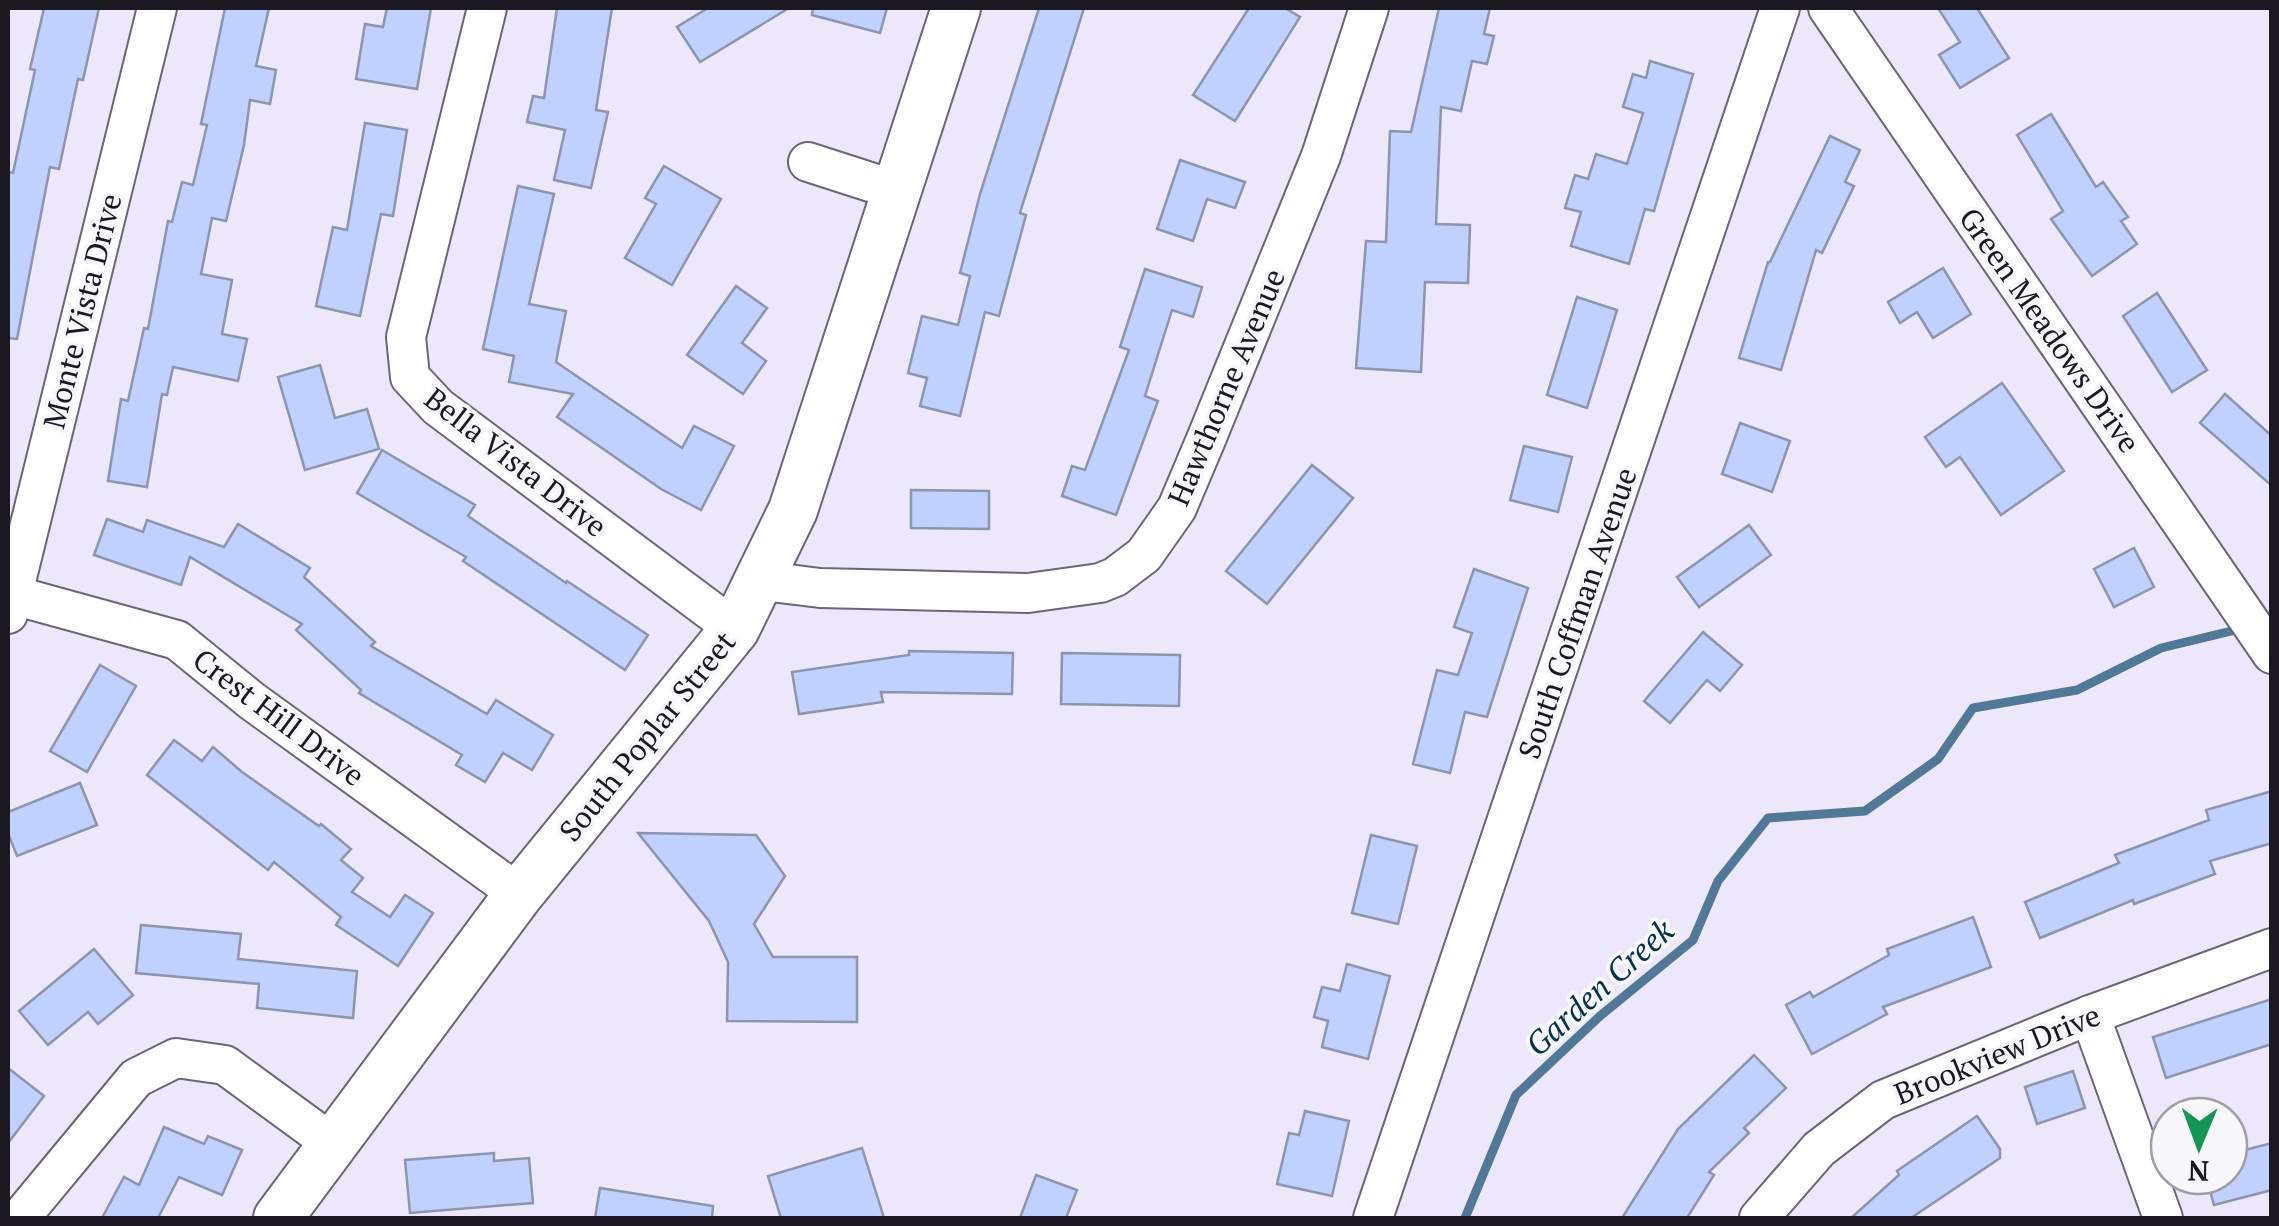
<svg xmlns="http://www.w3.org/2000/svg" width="2279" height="1226" font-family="'PT Serif',serif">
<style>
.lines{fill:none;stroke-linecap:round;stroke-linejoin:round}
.stream{stroke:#527897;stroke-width:9}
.building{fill:#c1d1ff;stroke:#8d95ac;stroke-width:2.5}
.minor-casing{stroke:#6b657b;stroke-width:42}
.major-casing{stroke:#6b657b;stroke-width:52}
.minor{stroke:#fff;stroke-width:38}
.major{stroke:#fff;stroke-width:48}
.labels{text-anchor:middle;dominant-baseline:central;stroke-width:8;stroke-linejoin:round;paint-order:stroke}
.street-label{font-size:30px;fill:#1b1821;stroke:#f8f7fc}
.water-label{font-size:32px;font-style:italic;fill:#03324e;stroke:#f8f7fc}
</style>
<rect width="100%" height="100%" fill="#ede7fb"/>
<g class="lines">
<!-- stream -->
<polyline class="stream" points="1465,1218 1516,1095 1600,1016 1693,940 1718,881 1768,818 1865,811 1938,759 1973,708 2077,690 2161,648 2244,628"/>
</g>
<!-- building -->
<g class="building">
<polygon points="44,8 99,8 83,80 78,79 59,169 50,167 17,339 8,338 8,172 13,173 35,70 30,69"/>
<polygon points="225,8 269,8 256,66 276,70 270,104 250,100 244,145 226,221 212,218 201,274 232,280 222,334 247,339 238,381 173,367 167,395 162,394 147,487 108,481 121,399 128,401 144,328 148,329 168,221 172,222 182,182 193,185 207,125 201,124"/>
<polygon points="387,8 431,8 417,89 356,79 365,24 383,27"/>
<polygon points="557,8 612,8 596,110 608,112 591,188 554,180 565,130 527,122 533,96 544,98"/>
<polygon points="708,8 789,8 700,62 677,27"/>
<polygon points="813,8 887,8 880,33 812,15"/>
<polygon points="1039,8 1084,8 1020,213 1026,215 999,316 985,312 960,416 920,406 927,378 908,373 922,316 958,325 970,276 960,273 980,194"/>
<polygon points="1249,8 1285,8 1300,17 1235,121 1193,95"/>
<polygon points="1439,8 1490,8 1484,34 1494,36 1487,64 1472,61 1461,111 1441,107 1436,224 1470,225 1468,283 1425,282 1421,372 1356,368 1366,241 1386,242 1390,131 1411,132"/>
<polygon points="1938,8 1977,8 2009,58 1960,88 1939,55 1960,42"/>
<polygon points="1650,61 1693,74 1654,211 1645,209 1629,264 1571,246 1581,212 1565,208 1575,175 1588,179 1596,154 1627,164 1643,113 1623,107 1633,74 1646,78"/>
<polygon points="2051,114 2096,187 2103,182 2128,217 2121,221 2137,244 2092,276 2051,219 2063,211 2017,135"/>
<polygon points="365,123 407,130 393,216 381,214 360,316 316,306 333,227 347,230"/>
<polygon points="1830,136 1860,150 1845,182 1854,186 1822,253 1816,250 1781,370 1739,358 1768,262 1770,262"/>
<polygon points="1180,160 1245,182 1235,208 1207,199 1193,241 1157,229"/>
<polygon points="664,166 721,199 672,285 625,258 656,204 645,198"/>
<polygon points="518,186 554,194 529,304 566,311 556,362 682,448 694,426 734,446 701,510 661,489 557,417 573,394 509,382 514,356 483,349"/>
<polygon points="1943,268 1971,314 1933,338 1917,312 1900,323 1888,302"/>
<polygon points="1145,269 1202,287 1193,317 1172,310 1145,396 1158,401 1116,515 1062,496 1072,466 1085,470 1129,350 1120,347"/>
<polygon points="736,286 767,308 742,343 766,361 743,394 687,355"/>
<polygon points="2157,293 2207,370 2172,392 2123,316"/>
<polygon points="1577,297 1617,310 1587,408 1547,395"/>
<polygon points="320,365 335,418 367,409 379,449 305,470 278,377"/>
<polygon points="2002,383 2064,471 2001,515 1960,457 1946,467 1925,437"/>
<polygon points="2225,394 2272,436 2272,486 2200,423"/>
<polygon points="1740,423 1790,441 1772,492 1722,474"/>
<polygon points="1524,446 1572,457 1558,512 1510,500"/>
<polygon points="382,450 475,505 468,516 566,583 567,581 648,635 625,670 463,561 466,557 357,493"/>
<polygon points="1312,465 1353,498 1267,604 1226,571"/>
<polygon points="911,490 989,491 989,529 911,528"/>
<polygon points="107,519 143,532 147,520 224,547 238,524 310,568 304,577 375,642 371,646 487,714 496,700 553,735 532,770 503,753 485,782 456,765 462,755 359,693 361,690 296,630 302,624 190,557 181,585 94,555"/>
<polygon points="1749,525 1771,555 1699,607 1677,577"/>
<polygon points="2134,548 2154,587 2114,607 2094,569"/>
<polygon points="1474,569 1528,588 1487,717 1465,712 1450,773 1413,764 1437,670 1458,675 1472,633 1454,627"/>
<polygon points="1703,632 1742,665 1720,691 1707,680 1670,723 1644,701"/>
<polygon points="909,651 1013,653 1012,694 881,692 883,702 799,714 792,672 909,655"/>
<polygon points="1062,653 1180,655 1179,706 1061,704"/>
<polygon points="100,665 136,686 87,772 50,751"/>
<polygon points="174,740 202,761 213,747 242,772 319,826 321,824 351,849 341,860 363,878 352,892 390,917 405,895 433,913 398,966 336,925 341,917 274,862 268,870 147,775"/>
<polygon points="80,783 97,825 17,856 8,833 8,812"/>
<polygon points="2272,791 2272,843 2210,861 2215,874 2134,904 2133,900 2040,938 2025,902 2119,863 2115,855 2209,820 2206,810"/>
<polygon points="638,833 756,835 785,876 754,924 773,957 857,957 857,1022 727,1021 728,962 709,921"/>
<polygon points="1371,835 1417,846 1398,924 1352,913"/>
<polygon points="1973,917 1991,967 1883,1007 1887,1014 1812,1054 1786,1005 1810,992 1813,997 1889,955 1887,949"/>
<polygon points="141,925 241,934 238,959 357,971 353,1018 257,1008 259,984 136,973"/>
<polygon points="94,949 133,995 98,1024 88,1012 48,1045 19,1011"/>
<polygon points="1347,964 1390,976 1368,1059 1322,1047 1328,1021 1314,1017 1322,987 1340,991"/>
<polygon points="2272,999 2272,1044 2166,1078 2153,1037"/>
<polygon points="1754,1055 1786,1088 1744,1128 1749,1133 1709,1172 1714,1175 1687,1218 1622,1218 1678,1129"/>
<polygon points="8,1068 44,1096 8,1143"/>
<polygon points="2073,1071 2085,1108 2037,1124 2025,1087"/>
<polygon points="1305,1111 1349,1121 1332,1196 1277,1184 1289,1133 1299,1135"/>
<polygon points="1977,1116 2000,1149 2000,1158 1911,1218 1851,1218 1899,1175 1897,1171"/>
<polygon points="164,1127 204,1144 208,1136 242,1150 222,1195 179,1177 158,1218 102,1218 124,1177 139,1185"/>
<polygon points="2272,1143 2272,1190 2214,1205 2206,1176 2229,1176 2229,1154"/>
<polygon points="862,1148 884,1218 781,1218 768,1176"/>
<polygon points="494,1153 494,1161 529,1158 533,1203 410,1213 405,1160"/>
<polygon points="1036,1175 1077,1190 1066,1218 1020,1218"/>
<polygon points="600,1188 713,1206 712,1218 595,1218"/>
</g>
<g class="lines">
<!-- minor casing -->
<g class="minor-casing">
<g id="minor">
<polyline points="487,8 406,337 410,377 438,407 735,629"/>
<polyline points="1828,8 2272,654"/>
<polyline points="808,162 895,190"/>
<polyline points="756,580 820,588 1028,593 1100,583 1115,577 1144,555 1177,508 1207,437 1321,156 1369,8"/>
<polyline points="13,595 177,640 252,701 519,894"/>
<polyline points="8,614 157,8"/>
<polyline points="2090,1015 2163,1218"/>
<polyline points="20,1218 136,1078 176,1058 225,1065 333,1144"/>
<polyline points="1373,1218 1780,8"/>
<polyline points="1759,1218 1819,1149 1883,1100 2090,1015 2272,948"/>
</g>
</g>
<!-- major casing -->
<g class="major-casing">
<polyline id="major" points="278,1218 519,894 735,629 793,510 956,8"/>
</g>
<!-- minor -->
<use href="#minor" class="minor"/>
<!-- major -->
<use href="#major" class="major"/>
</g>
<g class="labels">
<!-- street labels -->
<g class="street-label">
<text transform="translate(82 311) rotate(-76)">Monte Vista Drive</text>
<text transform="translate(2050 330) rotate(55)">Green Meadows Drive</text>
<text transform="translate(1226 387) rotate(-67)">Hawthorne Avenue</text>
<text transform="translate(516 462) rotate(38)">Bella Vista Drive</text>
<text transform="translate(1577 613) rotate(-71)">South Coffman Avenue</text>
<text transform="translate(279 717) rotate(37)">Crest Hill Drive</text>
<text transform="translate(647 736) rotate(-51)">South Poplar Street</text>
<text transform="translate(1997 1054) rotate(-22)">Brookview Drive</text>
</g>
<!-- water labels -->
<g class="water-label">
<text transform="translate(1599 987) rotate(-42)">Garden Creek</text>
</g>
</g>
<!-- border -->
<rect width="2279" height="1226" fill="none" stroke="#1b1821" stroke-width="20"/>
<!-- north arrow -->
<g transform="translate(2199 1146) rotate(181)"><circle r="48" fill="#f8f7fc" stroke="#a09ea4" stroke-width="2.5"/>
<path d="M0-8L18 38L0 25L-18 38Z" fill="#149554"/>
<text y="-15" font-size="28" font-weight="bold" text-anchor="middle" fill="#1b1821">N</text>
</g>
</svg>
